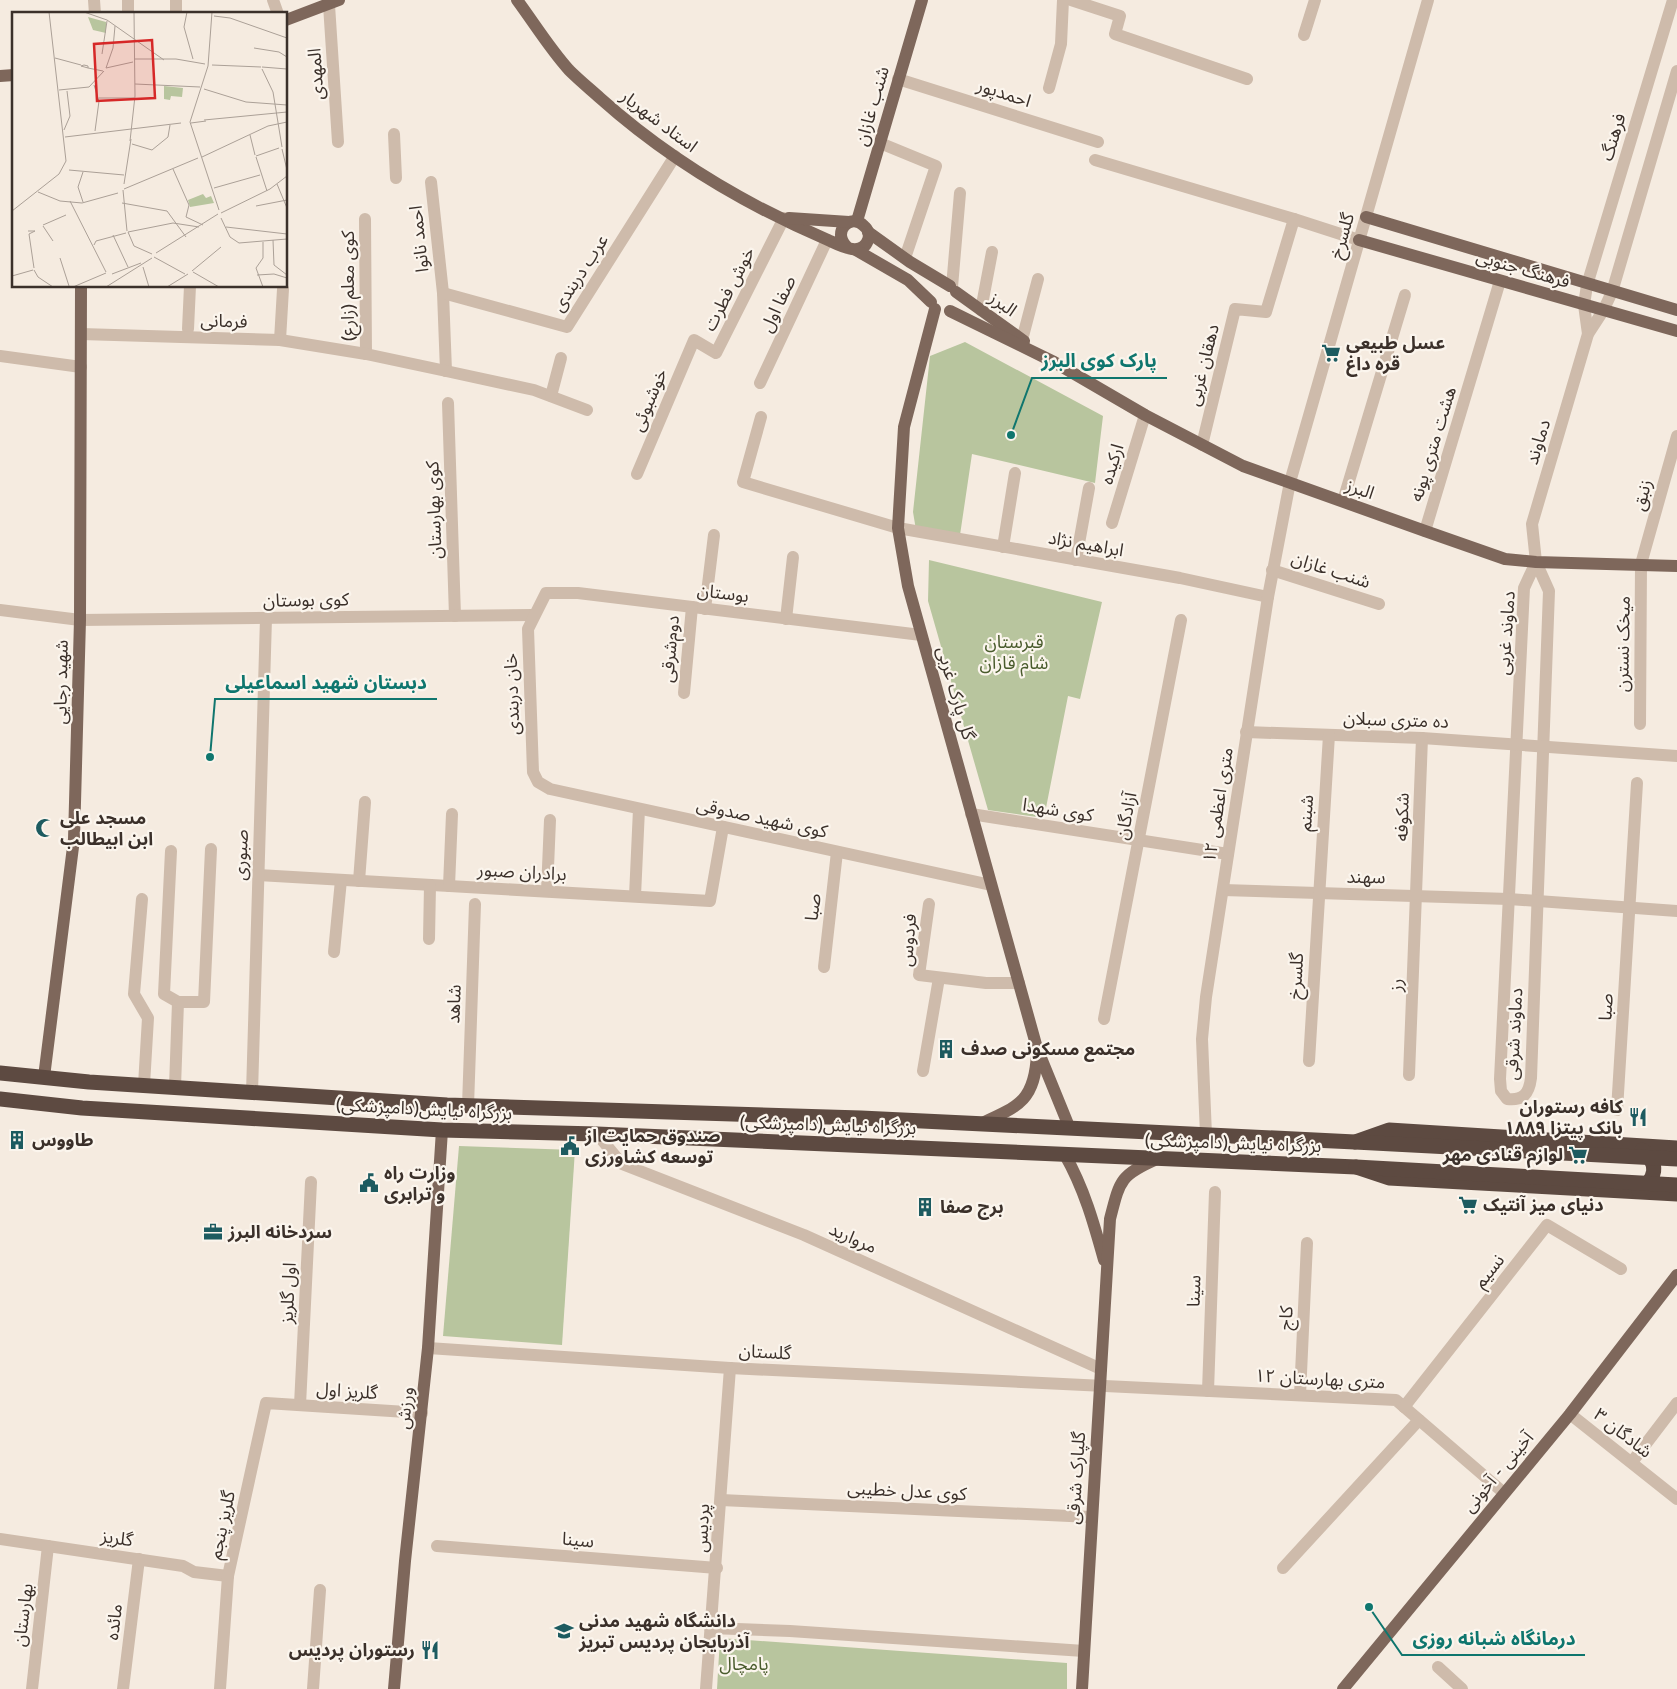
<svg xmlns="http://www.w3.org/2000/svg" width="1677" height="1689" font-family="'Varela Round','Noto Sans Arabic',sans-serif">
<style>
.green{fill:#b8c59e}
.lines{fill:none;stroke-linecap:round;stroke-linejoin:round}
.minor{stroke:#cebbab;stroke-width:12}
.major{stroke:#7e675b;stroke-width:12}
.highway{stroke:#5d4a41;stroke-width:15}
.highway-bridge{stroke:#5d4a41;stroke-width:15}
.labels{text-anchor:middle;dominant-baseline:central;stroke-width:4.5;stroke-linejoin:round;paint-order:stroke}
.street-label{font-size:18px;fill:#3b302a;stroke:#fbf5ed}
.poi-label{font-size:18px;font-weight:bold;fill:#3b302a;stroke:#fbf5ed;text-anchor:start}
.park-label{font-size:18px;fill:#495b2c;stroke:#fbf5ed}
.inset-road{fill:none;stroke:#aba097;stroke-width:1}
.view{fill:#d62828;fill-opacity:0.15;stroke:#d62828;stroke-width:2.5}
.inset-edge{fill:none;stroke:#3b302a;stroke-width:2.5}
.leader{fill:none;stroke:#0f766e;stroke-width:2}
.callout-dot{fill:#0f766e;stroke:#fbf5ed;stroke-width:2}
.callout-label{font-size:19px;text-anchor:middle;font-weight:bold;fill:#0f766e;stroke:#fbf5ed;stroke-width:4.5;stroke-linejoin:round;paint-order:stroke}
</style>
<rect width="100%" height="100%" fill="#f5ebe0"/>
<!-- green -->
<g class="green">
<polygon points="965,342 1103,416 1095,483 972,454 960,535 916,530 913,512 930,356"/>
<polygon points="929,560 1102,602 1080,699 1068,696 1044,818 988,810 928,601"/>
<polygon points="459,1146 575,1150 562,1345 443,1336"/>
<polygon points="720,1638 1067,1663 1067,1689 717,1689"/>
</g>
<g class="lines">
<!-- minor -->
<g class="minor">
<polyline points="94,0 95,14"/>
<polyline points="128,0 128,14"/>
<polyline points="176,0 176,14"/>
<polyline points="273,0 278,14"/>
<polyline points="1071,0 1120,16 1115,34 1247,79"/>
<polyline points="329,5 338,142"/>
<polyline points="1304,35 1315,0"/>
<polyline points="898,79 1098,142"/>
<polyline points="1049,88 1061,44 1063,0"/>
<polyline points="394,134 396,178"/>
<polyline points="880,143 936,166 905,258"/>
<polyline points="1095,160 1294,219"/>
<polyline points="431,182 443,293 446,371"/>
<polyline points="365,219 366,354"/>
<polyline points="952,287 960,193"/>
<polyline points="443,293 567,327 675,156"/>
<polyline points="981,310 992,252"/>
<polyline points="188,329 190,286"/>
<polyline points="81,334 280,340 366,354 446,371 534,390 587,410"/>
<polyline points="1588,334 1584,305 1587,285 1673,0"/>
<polyline points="280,340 283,289"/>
<polyline points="1022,340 1038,279"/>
<polyline points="0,356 81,367"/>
<polyline points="760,383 827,240"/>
<polyline points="551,396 561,358"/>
<polyline points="448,403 455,616"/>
<polyline points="761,417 743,482 898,528 1180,578 1268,597"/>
<polyline points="1202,445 1235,309 1266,312 1294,219 1359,240"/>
<polyline points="637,474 694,340 716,353 784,218"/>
<polyline points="1343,501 1405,295"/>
<polyline points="1112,523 1145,415"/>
<polyline points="1425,531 1500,281"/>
<polyline points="1003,547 1015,473"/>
<polyline points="1076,560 1089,488"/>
<path d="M1536 562 1524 588 1500 1079 1501 1091 1507 1099C1523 1101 1529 1094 1531 1078L1549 591 1536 562 1532 524 1588 334 1603 311 1612 292 1677 71"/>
<polyline points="1272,570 1379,604"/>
<polyline points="705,609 714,535"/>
<polyline points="0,610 80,620 533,615"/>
<polyline points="786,619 793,557"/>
<polyline points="921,635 578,593 546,593 528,629 533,772 538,782 550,789 991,885"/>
<polyline points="684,693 692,607"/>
<polyline points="1640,724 1641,564 1677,436"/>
<polyline points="1246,732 1422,738 1677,756"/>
<polyline points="971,814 1228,854"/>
<polyline points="171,851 164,994 178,1002 175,1087"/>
<polyline points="258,875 710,901 723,827"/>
<polyline points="359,881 365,802"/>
<polyline points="449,886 452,814"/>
<polyline points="1223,890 1509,899 1677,911"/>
<polyline points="547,891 550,820"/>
<polyline points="635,896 639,809"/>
<polyline points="142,899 134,994 148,1018 144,1085"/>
<polyline points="929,904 919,975 986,983 1019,983"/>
<polyline points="429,939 430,885"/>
<polyline points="334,952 341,880"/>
<polyline points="824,967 837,852"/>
<polyline points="178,1002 204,1002 211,849"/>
<polyline points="1104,1019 1181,620"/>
<polyline points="1309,1061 1329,735"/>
<polyline points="923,1071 939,978"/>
<polyline points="1409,1075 1422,738"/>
<polyline points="252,1093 266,618"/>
<polyline points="468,1106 475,904"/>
<polyline points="1617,1110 1637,783"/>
<polyline points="597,1134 622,1164 804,1235 1101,1369"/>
<polyline points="1206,1135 1202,1039 1206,997 1268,597 1290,482 1428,0"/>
<polyline points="428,1348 730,1368 1396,1400 1504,1493"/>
<polyline points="1208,1391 1215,1192"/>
<polyline points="1300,1395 1307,1243"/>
<polyline points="300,1405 311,1182"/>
<polyline points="1404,1407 1547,1225 1621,1269"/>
<polyline points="1570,1414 1677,1499"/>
<polyline points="1632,1462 1677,1403"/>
<polyline points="721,1500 1091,1517"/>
<polyline points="0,1539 183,1566 194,1572 228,1576"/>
<polyline points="437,1546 717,1568"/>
<polyline points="1283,1568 1419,1420"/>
<polyline points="710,1628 790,1631 1084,1651"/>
<polyline points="1438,1667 1462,1689"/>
<polyline points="32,1689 48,1546"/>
<polyline points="123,1689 139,1559"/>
<polyline points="220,1689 228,1576 266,1403 422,1413"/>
<polyline points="313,1689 320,1590"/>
<polyline points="706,1689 730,1368"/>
</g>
<!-- major -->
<g class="major">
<path d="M517 0C534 23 550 49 569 70 579 80 590 89 600 98 667 158 746 205 828 240 839 245 862 258 868 240 870 235 868 229 864 226 851 212 830 232 848 248"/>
<polyline points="286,20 339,0"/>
<polyline points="0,76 14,75"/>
<polyline points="1366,217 1677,310"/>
<polyline points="789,218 849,222"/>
<polyline points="857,221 922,0"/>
<polyline points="868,232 910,262 950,286"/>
<polyline points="1359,240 1677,331"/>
<polyline points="856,250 908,280 931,302"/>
<polyline points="956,292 1024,341"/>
<polyline points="935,309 904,427 898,528 908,586 1037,1048 1070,1129"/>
<polyline points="950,311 1054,362 1145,415 1243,466 1425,531 1505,559 1536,562 1677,566"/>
<polyline points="44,1077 74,839 80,620 81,286"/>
<path d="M980 1124C1020 1106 1035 1100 1037 1053"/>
<path d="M1065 1155C1084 1188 1094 1224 1104 1260"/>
<polyline points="394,1689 405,1561 428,1348 442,1130"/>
<path d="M1082 1689 1110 1219C1120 1180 1120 1175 1157 1159"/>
<polyline points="1343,1689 1570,1414 1677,1275"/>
</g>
<!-- highway -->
<g class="highway">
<polyline points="0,1073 89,1082 447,1105 861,1118 1355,1142 1389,1130 1677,1148"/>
<polyline points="0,1099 82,1108 442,1130 597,1134 1356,1167 1389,1178 1677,1194"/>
<path d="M1639 1191C1656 1179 1660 1164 1642 1150"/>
</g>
<!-- highway-bridge -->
<g class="highway-bridge">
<polyline points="1355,1142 1677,1159"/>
<polyline points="1356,1167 1677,1185"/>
</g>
</g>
<!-- icons -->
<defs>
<g id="supermarket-bare" transform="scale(1.5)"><path d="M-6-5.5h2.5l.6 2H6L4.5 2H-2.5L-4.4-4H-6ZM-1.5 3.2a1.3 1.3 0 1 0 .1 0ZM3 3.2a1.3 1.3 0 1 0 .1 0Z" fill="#1d5b60" stroke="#fbf5ed" stroke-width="2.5" paint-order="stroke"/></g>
<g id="mosque-bare" transform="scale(1.5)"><path d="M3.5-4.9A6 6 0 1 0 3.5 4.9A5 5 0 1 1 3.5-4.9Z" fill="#1d5b60" stroke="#fbf5ed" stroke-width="2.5" paint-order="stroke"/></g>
<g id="building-bare" transform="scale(1.5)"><path d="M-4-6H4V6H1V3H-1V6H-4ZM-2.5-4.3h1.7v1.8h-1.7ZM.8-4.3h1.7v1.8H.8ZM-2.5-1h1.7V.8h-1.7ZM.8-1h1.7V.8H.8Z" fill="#1d5b60" stroke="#fbf5ed" stroke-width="2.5" paint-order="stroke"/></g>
<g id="restaurant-bare" transform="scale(1.5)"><path d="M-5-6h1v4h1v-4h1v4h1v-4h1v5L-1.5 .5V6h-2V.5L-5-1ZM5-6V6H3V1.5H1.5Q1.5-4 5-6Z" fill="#1d5b60" stroke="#fbf5ed" stroke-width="2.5" paint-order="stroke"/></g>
<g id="civic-bare" transform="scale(1.5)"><path d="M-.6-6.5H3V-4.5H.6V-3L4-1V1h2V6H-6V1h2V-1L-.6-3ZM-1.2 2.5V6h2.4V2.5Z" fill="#1d5b60" stroke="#fbf5ed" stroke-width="2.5" paint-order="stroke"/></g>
<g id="office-bare" transform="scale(1.5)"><path d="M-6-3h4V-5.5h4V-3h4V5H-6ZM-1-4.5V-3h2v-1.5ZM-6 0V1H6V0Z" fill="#1d5b60" stroke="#fbf5ed" stroke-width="2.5" paint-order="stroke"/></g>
<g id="university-bare" transform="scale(1.5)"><path d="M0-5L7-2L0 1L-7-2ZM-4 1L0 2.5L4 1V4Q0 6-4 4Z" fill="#1d5b60" stroke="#fbf5ed" stroke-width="2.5" paint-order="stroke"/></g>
</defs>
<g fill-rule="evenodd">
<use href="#supermarket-bare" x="1331" y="353"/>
<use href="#mosque-bare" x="45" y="828"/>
<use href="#building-bare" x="946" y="1049"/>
<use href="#restaurant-bare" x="1638" y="1117"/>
<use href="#building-bare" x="17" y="1140"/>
<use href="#civic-bare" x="570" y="1146"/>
<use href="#supermarket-bare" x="1578" y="1155"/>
<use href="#civic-bare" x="369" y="1183"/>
<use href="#supermarket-bare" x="1468" y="1205"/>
<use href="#building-bare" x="925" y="1207"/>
<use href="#office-bare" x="213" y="1232"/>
<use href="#university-bare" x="564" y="1631"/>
<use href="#restaurant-bare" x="430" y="1650"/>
</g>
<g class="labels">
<!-- street labels -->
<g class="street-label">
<text transform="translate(316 74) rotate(-94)">المهدی</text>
<text transform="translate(1004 93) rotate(18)">احمدپور</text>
<text transform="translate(872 106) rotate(-74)">شنب غازان</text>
<text transform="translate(659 121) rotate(37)">استاد شهریار</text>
<text transform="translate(1613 137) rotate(-73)">فرهنگ</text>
<text transform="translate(1342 236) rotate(-74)">گلسرخ</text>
<text transform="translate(419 239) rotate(-96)">احمد نانوا</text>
<text transform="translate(1523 269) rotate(16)">فرهنگ جنوبی</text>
<text transform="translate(580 273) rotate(-57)">عرب دربندی</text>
<text transform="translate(348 286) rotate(-90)">کوی معلم (زارع)</text>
<text transform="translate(729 289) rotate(-63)">خوش فطرت</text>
<text transform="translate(778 304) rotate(-65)">صفا اول</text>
<text transform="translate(1003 304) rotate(36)">البرز</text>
<text transform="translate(224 321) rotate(2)">فرمانی</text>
<text transform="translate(1203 365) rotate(-76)">دهقان غربی</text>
<text transform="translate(649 400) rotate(-67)">خوشبوئی</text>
<text transform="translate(1538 442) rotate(-73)">دماوند</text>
<text transform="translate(1433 444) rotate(-73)">هشت متری پونه</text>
<text transform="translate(1112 464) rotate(-73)">ارکیده</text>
<text transform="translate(1360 489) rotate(20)">البرز</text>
<text transform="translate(1642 495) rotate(-74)">زنبق</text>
<text transform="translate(434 510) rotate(-92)">کوی بهارستان</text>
<text transform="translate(1086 544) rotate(10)">ابراهیم نژاد</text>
<text transform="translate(1331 570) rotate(18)">شنب غازان</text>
<text transform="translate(723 593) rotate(7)">بوستان</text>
<text transform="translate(306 600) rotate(-1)">کوی بوستان</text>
<text transform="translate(1506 633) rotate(-86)">دماوند غربی</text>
<text transform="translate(1623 644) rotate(-89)">میخک نسترن</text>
<text transform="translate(670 649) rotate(-85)">دوم‌شرقی</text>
<text transform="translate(61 682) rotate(-89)">شهید رجایی</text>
<text transform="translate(956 693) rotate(74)">گل پارک غربی</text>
<text transform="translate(512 694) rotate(-92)">خان دربندی</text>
<text transform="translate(1396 720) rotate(2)">ده متری سبلان</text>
<text transform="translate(1218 805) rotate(-81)">۱۲ متری اعظمی</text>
<text transform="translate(1058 810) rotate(9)">کوی شهدا</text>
<text transform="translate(1306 813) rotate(-86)">شبنم</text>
<text transform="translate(1126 816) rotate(-79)">آزادگان</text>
<text transform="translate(1402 817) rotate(-88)">شکوفه</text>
<text transform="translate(762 818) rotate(12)">کوی شهید صدوقی</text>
<text transform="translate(241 855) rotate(-88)">صبوری</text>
<text transform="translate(522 872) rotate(3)">برادران صبور</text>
<text transform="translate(1366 877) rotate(1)">سهند</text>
<text transform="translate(813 907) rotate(-83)">صبا</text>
<text transform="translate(908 940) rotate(-85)">فردوس</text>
<text transform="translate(1296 976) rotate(-87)">گلسرخ</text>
<text transform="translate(1396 985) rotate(-87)">رز</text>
<text transform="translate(454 1004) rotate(-88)">شاهد</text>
<text transform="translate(1606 1007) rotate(-87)">صبا</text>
<text transform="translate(1514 1034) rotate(-87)">دماوند شرقی</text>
<text transform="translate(424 1109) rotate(3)">بزرگراه نیایش(دامپزشکی)</text>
<text transform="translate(828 1125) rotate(2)">بزرگراه نیایش(دامپزشکی)</text>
<text transform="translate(1233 1143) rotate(2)">بزرگراه نیایش(دامپزشکی)</text>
<text transform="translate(853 1238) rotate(24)">مروارید</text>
<text transform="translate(1489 1271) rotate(-52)">نسیم</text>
<text transform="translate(1194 1291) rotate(-88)">سینا</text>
<text transform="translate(288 1293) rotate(-87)">اول گلریز</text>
<text transform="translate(1286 1318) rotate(-87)">کاج</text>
<text transform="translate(765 1352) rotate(3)">گلستان</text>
<text transform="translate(1320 1379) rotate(3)">۱۲ متری بهارستان</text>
<text transform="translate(347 1391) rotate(4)">گلریز اول</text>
<text transform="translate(405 1408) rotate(-84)">ورزش</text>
<text transform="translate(1623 1433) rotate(38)">شادگان ۳</text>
<text transform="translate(1498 1472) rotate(-50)">آخینی - آخونی</text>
<text transform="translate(1076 1478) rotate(-86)">گلپارک شرقی</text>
<text transform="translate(907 1491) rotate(3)">کوی عدل خطیبی</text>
<text transform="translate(222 1525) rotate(-78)">گلریز پنجم</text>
<text transform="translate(702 1528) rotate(-87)">پردیس</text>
<text transform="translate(117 1538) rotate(8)">گلریز</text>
<text transform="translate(578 1540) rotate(5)">سینا</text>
<text transform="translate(23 1615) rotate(-83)">بهارستان</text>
<text transform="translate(114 1622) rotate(-83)">مائده</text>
</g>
<!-- poi labels -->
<g class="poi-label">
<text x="1346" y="343">عسل طبیعی<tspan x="1346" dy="21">قره داغ</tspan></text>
<text x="60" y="818">مسجد علی<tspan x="60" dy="21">ابن ابیطالب</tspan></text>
<text x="961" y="1049">مجتمع مسکونی صدف</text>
<text x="1623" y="1107" text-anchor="end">کافه رستوران<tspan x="1623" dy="21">بانک پیتزا ۱۸۸۹</tspan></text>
<text x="585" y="1136">صندوق حمایت از<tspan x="585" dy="21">توسعه کشاورزی</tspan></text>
<text x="32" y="1140">طاووس</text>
<text x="1563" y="1155" text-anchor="end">لوازم قنادی مهر</text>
<text x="384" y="1173">وزارت راه<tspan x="384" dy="21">و ترابری</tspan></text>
<text x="1483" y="1205">دنیای میز آنتیک</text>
<text x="940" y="1207">برج صفا</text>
<text x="228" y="1232">سردخانه البرز</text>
<text x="579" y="1621">دانشگاه شهید مدنی<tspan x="579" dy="21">آذربایجان پردیس تبریز</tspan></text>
<text x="415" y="1650" text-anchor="end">رستوران پردیس</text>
</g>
<!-- park labels -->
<g class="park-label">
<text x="1014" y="642">قبرستان<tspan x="1014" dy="21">شام قازان</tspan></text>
<text x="744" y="1664">پامچال</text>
</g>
</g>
<!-- overview -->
<g transform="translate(12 12)">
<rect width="275" height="275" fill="#f5ebe0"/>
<path d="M76 5 94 10V21L81 18ZM152 74 171 76 170 85 159 84 158 88 152 87ZM191 182 194 186 199 184 202 191 178 195 176 188Z" fill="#b8c59e"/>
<path class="inset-road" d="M72 0 95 8 152 48M175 0 172 15 181 47M200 0 196 54 178 110 207 198M202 4 218 6 275 26M242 36 267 40 275 45M90 42 95 9M43 46 69 53M122 47H164L193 52M72 53 76 54V56L69 54ZM200 53 249 55M250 55 275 57M76 56 91 59M94 56 101 36 103 14M94 56 121 50M250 57 261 80 270 135M123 72 188 75M82 73 87 89 83 119M192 77 234 90 275 93M47 78 77 75 92 59M87 86H122M192 108 275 100M179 111 194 109M52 118 58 104 55 79M238 123 243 143M53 125 169 111M118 129 123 84 122 0M120 132 140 138 156 125 158 113M270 137 275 158M244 144 267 136M190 145 256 114 275 110M244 145 255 179M161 157 177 193 174 205 191 213M57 158 112 163M112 172 119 127M265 172 275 196M202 176 248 163M112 177 186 146M111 178 115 219M26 180 48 189 70 191 106 181M58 189 94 260M71 190 66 175 71 160M110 191 155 199 174 225M244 194 275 188M0 199 47 162 54 149 37 0M209 201 258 177 275 164M209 206 218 225 227 231 275 227M31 213 54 203M31 214 41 229M214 215 275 222M16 219H23L17 222 22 256M116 220 161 211 187 215M116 220 122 234 140 242M101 223 116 255M261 228 262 253 275 263M82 233 84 229 114 221M144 241 206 202M142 245 173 262M48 246 57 274M131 255 137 275M22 258 26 265 41 275M180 259 209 235M181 260 207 275M100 262 129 251M245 263 262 262 275 266M0 264 21 258M61 275 94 261M94 275 140 246M155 275 176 262M251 275 244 256 251 246V230"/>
<path class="view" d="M140 28 143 86 85 89 82 32Z"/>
<rect width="275" height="275" class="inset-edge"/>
</g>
<!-- callouts -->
<path class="leader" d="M1011 435L1032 378H1167M210 757L215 699H437M1369 1607L1402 1655H1585"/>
<g class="callout-dot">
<circle cx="1011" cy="435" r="5"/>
<circle cx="210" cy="757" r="5"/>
<circle cx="1369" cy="1607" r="5"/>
</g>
<g class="callout-label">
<text x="1099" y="367">پارک کوی البرز</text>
<text x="326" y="689">دبستان شهید اسماعیلی</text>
<text x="1494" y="1645">درمانگاه شبانه روزی</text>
</g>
</svg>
